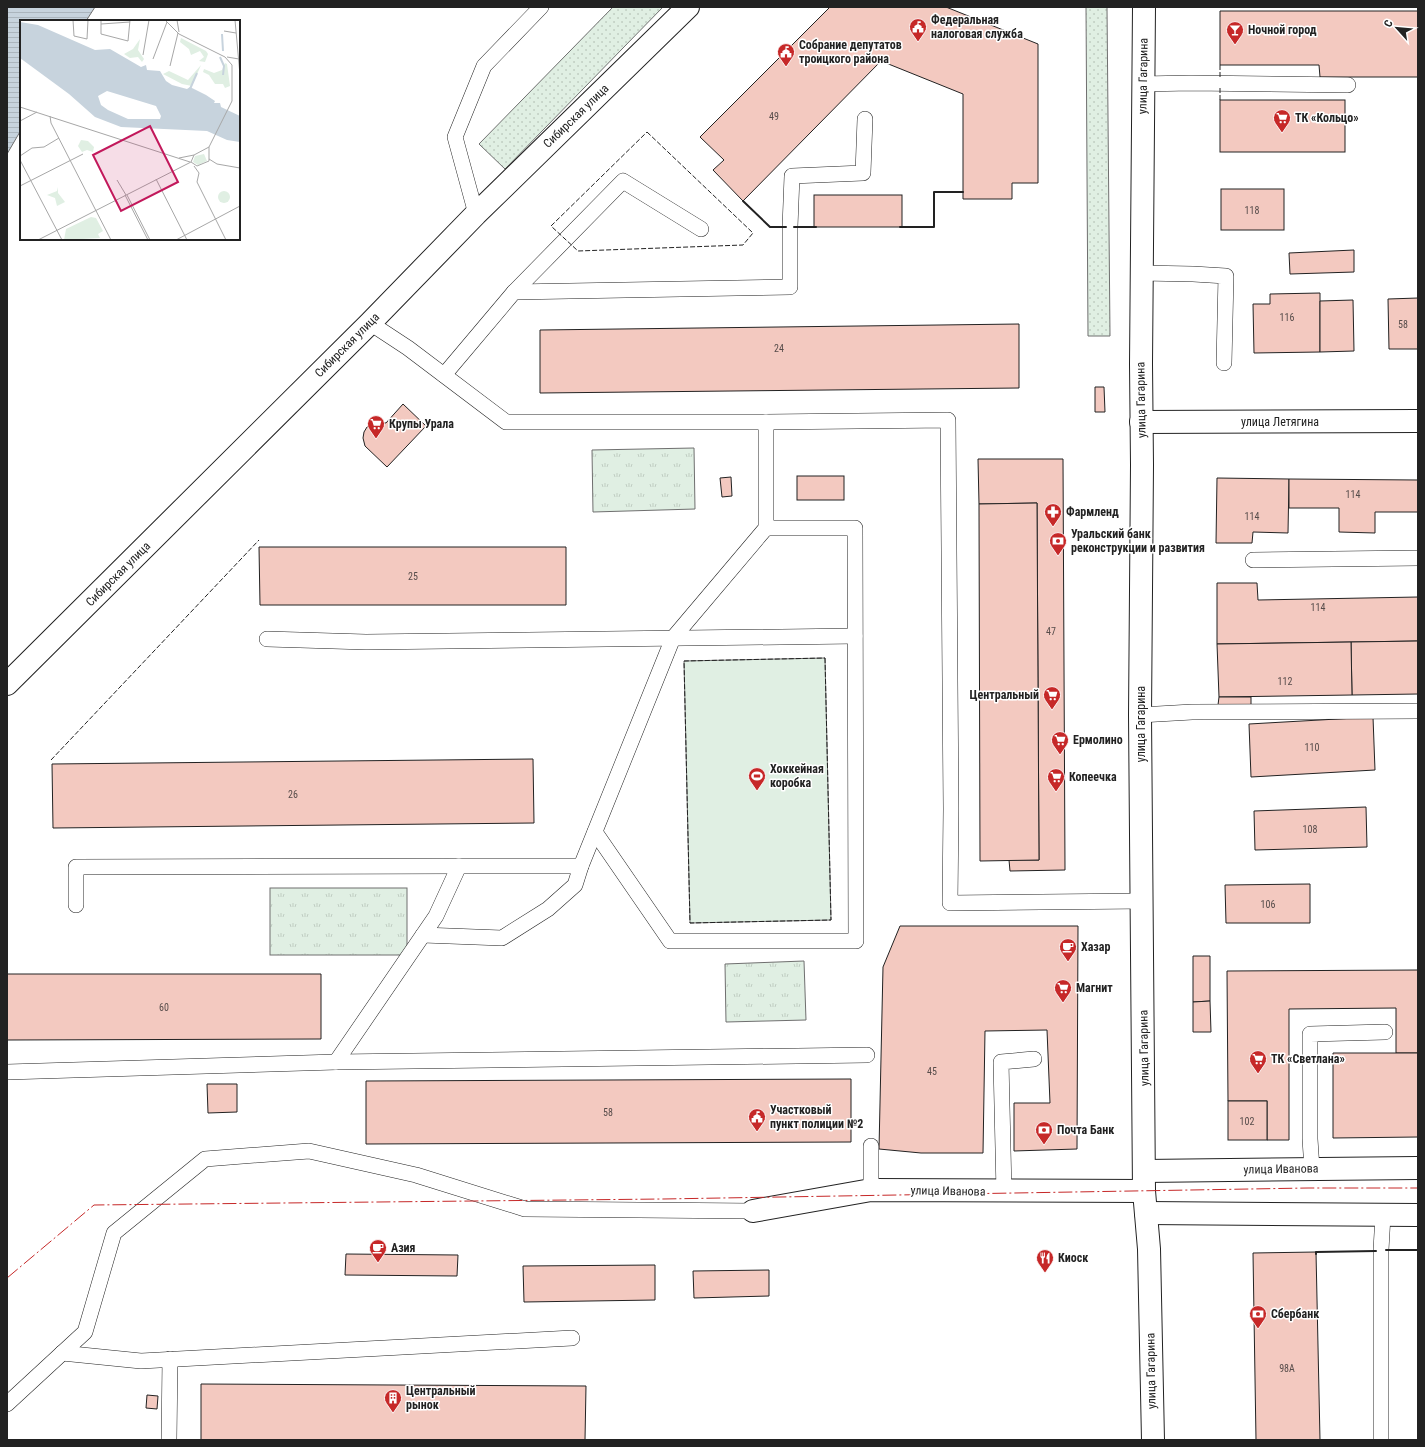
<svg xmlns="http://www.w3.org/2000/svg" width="1425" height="1447" font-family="'Roboto Condensed',sans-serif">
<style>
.grass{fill:url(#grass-dots);stroke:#6f6f6f}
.park{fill:url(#park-tufts);stroke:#6f6f6f}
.pitch{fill:#e0efe3;stroke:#6f6f6f}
.water{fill:url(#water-rules);stroke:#6f6f6f}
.building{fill:#f3c9c0;stroke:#222}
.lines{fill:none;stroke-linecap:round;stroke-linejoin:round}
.lane-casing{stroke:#222;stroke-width:16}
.street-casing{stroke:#222;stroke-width:24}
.secondary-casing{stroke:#222;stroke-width:24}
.lane{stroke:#fff;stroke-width:15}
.street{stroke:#fff;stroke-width:22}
.secondary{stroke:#fff;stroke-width:22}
.fence{stroke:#222;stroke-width:1;stroke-dasharray:5 2;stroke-linecap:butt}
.wall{stroke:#222;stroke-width:2}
.power{stroke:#c62828;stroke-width:1;stroke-dasharray:14 3 2 3;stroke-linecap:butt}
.labels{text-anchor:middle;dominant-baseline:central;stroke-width:3;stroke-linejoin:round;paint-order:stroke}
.number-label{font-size:10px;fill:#564c4a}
.poi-label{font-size:12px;font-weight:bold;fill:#222;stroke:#fff;text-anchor:start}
.street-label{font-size:12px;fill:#222;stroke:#fff}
.inset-river{fill:none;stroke:#c7d3dd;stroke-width:2}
.inset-road{fill:none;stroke:#a7a7a7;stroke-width:1}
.view{fill:#c2185b;fill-opacity:0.15;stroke:#c2185b;stroke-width:2}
.inset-edge{fill:none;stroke:#222;stroke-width:2}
</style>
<defs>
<pattern id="grass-dots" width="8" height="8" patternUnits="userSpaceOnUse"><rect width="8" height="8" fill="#e0efe3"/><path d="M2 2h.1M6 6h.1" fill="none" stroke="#c0cdc2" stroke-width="1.8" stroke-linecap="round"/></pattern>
<pattern id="park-tufts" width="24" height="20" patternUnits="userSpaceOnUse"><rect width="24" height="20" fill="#e0efe3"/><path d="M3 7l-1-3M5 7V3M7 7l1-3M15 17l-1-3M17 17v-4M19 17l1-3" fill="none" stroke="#c0cdc2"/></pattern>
<pattern id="water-rules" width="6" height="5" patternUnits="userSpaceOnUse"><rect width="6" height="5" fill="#c7d3dd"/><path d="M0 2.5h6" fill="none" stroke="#abb5bd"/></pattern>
</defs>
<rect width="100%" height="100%" fill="#fff"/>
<!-- grass -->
<g class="grass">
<polygon points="613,7 663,7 505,169 479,144"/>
<polygon points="1086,7 1107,7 1110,336 1088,336"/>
</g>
<!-- park -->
<g class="park">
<polygon points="694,448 695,509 593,512 592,450"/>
<rect x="270" y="888" width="137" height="67"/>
<polygon points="804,961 806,1020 726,1022 725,964"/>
</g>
<!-- pitch -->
<polygon class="pitch" points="825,658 831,920 690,923 684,661"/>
<!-- water -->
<polygon class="water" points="7,7 95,7 86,21 21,21 21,130 7,154"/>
<!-- building -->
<g class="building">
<polygon points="830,7 946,7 1038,44 1038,183 1012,183 1012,199 963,199 963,94 881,61 743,201 713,170 724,160 700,137"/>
<polygon points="1220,11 1418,11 1418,77 1320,77 1319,65 1220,65"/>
<rect x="1220" y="100" width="125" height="52"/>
<rect x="1221" y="189" width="63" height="41"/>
<rect x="814" y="195" width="88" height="32"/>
<polygon points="1354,250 1354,272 1290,274 1289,253"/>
<polygon points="1320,293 1320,352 1254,353 1253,304 1270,304 1270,294"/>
<polygon points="1418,298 1418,349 1389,349 1388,299"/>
<polygon points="1353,300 1354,351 1320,352 1320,301"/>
<polygon points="1019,324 1019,388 540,393 540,330"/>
<polygon points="1095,387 1104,387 1105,412 1095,412"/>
<polygon points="403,404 426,426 387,467 365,446 363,438 364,432 367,427 376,422 386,423"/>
<polygon points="978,459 1063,459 1065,870 1010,871 1009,860 1039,860 1037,503 979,504"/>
<rect x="797" y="476" width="47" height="24"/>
<polygon points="731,477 732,496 722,497 720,478"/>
<polygon points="1217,478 1289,479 1288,533 1253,532 1252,543 1216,543"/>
<polygon points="1289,479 1418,480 1418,512 1375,512 1375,533 1339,532 1339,508 1289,508"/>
<polygon points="1037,503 1039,860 980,861 979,504"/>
<polygon points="259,547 566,547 566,605 260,605"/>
<polygon points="1217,583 1257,583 1258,600 1418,597 1418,641 1217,644"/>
<polygon points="1418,641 1418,694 1352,695 1351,642"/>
<polygon points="1351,642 1352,695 1219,697 1217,644"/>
<polygon points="1219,697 1251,697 1251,705 1218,705"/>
<polygon points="1373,717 1375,770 1251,777 1249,724"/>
<polygon points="533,759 534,823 53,828 52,764"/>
<polygon points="1366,807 1367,847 1255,850 1254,811"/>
<polygon points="1310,884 1310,923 1226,923 1225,885"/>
<polygon points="900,926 1078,926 1077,1149 1014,1151 1014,1103 1050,1103 1047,1030 985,1031 983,1153 921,1153 879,1149 883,967"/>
<polygon points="1193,956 1210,956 1210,1001 1193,1002"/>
<polygon points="1418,970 1418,1053 1396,1053 1396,1008 1289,1009 1289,1140 1267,1140 1267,1101 1228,1101 1227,971"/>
<polygon points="7,974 321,974 321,1039 7,1040"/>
<polygon points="1210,1001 1211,1032 1193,1032 1193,1002"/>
<polygon points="1333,1053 1418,1053 1418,1137 1333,1138"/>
<polygon points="851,1079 851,1142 366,1144 366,1081"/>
<polygon points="207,1084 237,1084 237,1112 208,1113"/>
<rect x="1228" y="1101" width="39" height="39"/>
<polygon points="1316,1252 1320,1440 1256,1440 1253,1253"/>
<polygon points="346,1254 458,1255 457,1276 345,1275"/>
<polygon points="655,1265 655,1300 524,1302 523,1266"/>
<polygon points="769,1270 769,1296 694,1298 693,1271"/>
<polygon points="201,1384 586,1386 585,1440 201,1440"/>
<polygon points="147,1395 158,1396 157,1409 146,1408"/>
</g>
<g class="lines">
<!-- lane casing -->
<g class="lane-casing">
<g id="lane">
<polyline points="1142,84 1191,83 1348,85"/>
<polyline points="476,214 455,137 484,66 541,7"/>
<polyline points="1141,273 1193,274 1226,276 1224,363"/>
<polyline points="514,292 623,181 701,229"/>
<polyline points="370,323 408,348 506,422 766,422 948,420 951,809 950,903 1142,901"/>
<polyline points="444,375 514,292 790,287 790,227 792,176 863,173 865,119"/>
<polyline points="1253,560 1418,558"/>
<polyline points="267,639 366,642 855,636"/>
<polyline points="1140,715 1192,712 1418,711"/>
<polyline points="595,832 670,941 856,941 855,528 766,528"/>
<polyline points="76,905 76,867 459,866"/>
<polyline points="423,935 502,938 548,909 575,885 581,866"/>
<polyline points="336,1062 436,916 459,866 581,866 673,638 766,528 766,422"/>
<polyline points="7,1072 336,1062 867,1055"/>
<polyline points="1312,1169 1310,1139 1310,1034 1385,1032"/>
<polyline points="871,1190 871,1146"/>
<polyline points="1004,1192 1001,1062 1034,1059"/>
<polyline points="62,1353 141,1361 572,1338"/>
<polyline points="7,1404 85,1332 114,1233 205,1159 309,1151 416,1175 525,1209 753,1211"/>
<polyline points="169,1440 170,1359"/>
<polyline points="1381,1440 1381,1250 1383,1215"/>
</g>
</g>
<!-- street casing -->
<g class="street-casing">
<g id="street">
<polyline points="1141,422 1418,421"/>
<polyline points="1144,1171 1418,1168"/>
<polyline points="753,1211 871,1190 1144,1191"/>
<polyline points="1146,1213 1418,1215"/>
</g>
</g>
<!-- secondary casing -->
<g class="secondary-casing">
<g id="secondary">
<polyline points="1144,7 1141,364 1142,465 1140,715 1144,1191 1149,1249 1153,1440"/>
<polyline points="7,684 370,323 476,214 688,7"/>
</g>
</g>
<!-- lane -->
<use href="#lane" class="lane"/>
<!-- street -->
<use href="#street" class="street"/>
<!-- secondary -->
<use href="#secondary" class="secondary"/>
<!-- fence -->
<g class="fence">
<polyline points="1220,65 1220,78"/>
<polyline points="1220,100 1220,88"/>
<polygon points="647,132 753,233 743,245 578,251 551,226"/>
<polygon points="825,658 831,920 690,923 684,661"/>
<polyline points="51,760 259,540"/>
</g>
<!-- wall -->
<g class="wall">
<polyline points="743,201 770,227 786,227"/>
<polyline points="794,227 816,227"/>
<polyline points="900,227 934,227 934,192 963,192"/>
<polyline points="1386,1250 1418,1250"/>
<polyline points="1316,1254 1316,1252 1376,1251"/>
</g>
<!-- power -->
<polyline class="power" points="7,1278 94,1205 663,1199 1308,1188 1418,1188"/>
</g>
<!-- icons -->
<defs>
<g id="civic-pin" transform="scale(0.9)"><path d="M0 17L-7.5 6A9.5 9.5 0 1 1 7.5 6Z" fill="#c62828" stroke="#fff"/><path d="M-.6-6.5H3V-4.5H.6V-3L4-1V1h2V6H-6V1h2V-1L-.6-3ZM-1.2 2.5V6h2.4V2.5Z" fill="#fff"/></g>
<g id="bar-pin" transform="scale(0.9)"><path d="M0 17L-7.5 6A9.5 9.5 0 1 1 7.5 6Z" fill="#c62828" stroke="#fff"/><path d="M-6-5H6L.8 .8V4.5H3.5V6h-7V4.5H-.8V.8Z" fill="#fff"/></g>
<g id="supermarket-pin" transform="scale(0.9)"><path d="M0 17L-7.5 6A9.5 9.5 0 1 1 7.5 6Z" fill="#c62828" stroke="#fff"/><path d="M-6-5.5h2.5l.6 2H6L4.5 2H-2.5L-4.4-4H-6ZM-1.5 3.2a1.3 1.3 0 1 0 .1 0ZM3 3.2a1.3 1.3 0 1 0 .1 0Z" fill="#fff"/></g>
<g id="pharmacy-pin" transform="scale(0.9)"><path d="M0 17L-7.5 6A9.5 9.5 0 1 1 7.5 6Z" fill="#c62828" stroke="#fff"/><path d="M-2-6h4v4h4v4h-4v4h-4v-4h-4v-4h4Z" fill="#fff"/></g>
<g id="bank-pin" transform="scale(0.9)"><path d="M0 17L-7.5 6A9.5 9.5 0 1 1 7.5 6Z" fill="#c62828" stroke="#fff"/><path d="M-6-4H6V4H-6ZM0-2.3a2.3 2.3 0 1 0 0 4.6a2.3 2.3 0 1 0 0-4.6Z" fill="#fff"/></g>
<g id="stadium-pin" transform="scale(0.9)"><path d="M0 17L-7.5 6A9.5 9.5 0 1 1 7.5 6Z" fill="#c62828" stroke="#fff"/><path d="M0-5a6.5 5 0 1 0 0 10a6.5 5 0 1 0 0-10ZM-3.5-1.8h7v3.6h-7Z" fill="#fff"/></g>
<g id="cafe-pin" transform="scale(0.9)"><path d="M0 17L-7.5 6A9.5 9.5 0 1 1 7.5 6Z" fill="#c62828" stroke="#fff"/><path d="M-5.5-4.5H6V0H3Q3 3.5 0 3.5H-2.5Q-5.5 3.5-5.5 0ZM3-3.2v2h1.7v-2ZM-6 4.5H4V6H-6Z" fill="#fff"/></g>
<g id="restaurant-pin" transform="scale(0.9)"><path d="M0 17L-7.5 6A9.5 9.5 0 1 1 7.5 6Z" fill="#c62828" stroke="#fff"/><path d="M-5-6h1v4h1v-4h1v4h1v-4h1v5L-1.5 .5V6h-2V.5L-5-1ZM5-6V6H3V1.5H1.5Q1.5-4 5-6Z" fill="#fff"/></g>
<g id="building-pin" transform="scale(0.9)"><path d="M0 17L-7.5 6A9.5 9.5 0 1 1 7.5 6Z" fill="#c62828" stroke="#fff"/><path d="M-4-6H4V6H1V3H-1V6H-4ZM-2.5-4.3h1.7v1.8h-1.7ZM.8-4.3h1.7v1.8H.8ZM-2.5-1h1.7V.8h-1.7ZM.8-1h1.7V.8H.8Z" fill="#fff"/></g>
</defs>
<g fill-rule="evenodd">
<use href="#civic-pin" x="918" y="27"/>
<use href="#bar-pin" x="1235" y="30"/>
<use href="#civic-pin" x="786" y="52"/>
<use href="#supermarket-pin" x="1282" y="118"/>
<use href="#supermarket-pin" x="376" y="424"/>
<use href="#pharmacy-pin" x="1053" y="512"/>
<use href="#bank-pin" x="1058" y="541"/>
<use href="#supermarket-pin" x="1052" y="695"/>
<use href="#supermarket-pin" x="1060" y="740"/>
<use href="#stadium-pin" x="757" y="776"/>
<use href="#supermarket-pin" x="1056" y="777"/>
<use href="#cafe-pin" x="1068" y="947"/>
<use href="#supermarket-pin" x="1063" y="988"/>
<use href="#supermarket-pin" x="1258" y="1059"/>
<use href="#civic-pin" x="757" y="1117"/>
<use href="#bank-pin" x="1044" y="1130"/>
<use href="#cafe-pin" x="378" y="1248"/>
<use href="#restaurant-pin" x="1045" y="1258"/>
<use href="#bank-pin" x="1258" y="1314"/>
<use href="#building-pin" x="393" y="1398"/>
</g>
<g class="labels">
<!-- number labels -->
<g class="number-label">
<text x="774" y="116">49</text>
<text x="1252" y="210">118</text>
<text x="1287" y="317">116</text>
<text x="1403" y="324">58</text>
<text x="779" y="348">24</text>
<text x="1353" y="494">114</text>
<text x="1252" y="516">114</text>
<text x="413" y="576">25</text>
<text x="1318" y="607">114</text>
<text x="1051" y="631">47</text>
<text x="1285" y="681">112</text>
<text x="1312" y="747">110</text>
<text x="293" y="794">26</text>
<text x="1310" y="829">108</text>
<text x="1268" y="904">106</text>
<text x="164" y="1007">60</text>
<text x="932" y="1071">45</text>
<text x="608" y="1112">58</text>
<text x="1247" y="1121">102</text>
<text x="1287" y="1368">98А</text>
</g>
<!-- poi labels -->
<g class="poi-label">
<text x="931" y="20">Федеральная<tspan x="931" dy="14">налоговая служба</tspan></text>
<text x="1248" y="30">Ночной город</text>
<text x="799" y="45">Собрание депутатов<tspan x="799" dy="14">троицкого района</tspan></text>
<text x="1295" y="118">ТК «Кольцо»</text>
<text x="389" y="424">Крупы Урала</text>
<text x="1066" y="512">Фармленд</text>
<text x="1071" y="534">Уральский банк<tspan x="1071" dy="14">реконструкции и развития</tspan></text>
<text x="1039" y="695" text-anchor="end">Центральный</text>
<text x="1073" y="740">Ермолино</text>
<text x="770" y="769">Хоккейная<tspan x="770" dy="14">коробка</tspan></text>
<text x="1069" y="777">Копеечка</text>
<text x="1081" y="947">Хазар</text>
<text x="1076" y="988">Магнит</text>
<text x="1271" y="1059">ТК «Светлана»</text>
<text x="770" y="1110">Участковый<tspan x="770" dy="14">пункт полиции №2</tspan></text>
<text x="1057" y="1130">Почта Банк</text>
<text x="391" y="1248">Азия</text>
<text x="1058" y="1258">Киоск</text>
<text x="1271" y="1314">Сбербанк</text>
<text x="406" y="1391">Центральный<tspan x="406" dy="14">рынок</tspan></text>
</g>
<!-- street labels -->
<g class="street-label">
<text transform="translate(1143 76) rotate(-89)">улица Гагарина</text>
<text transform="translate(576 116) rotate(-44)">Сибирская улица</text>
<text transform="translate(347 345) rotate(-45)">Сибирская улица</text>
<text transform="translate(1141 400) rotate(-91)">улица Гагарина</text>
<text x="1280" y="422">улица Летягина</text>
<text transform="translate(118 574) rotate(-45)">Сибирская улица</text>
<text transform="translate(1141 724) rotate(-90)">улица Гагарина</text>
<text transform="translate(1144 1048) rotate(-91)">улица Гагарина</text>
<text transform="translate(1281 1169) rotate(-1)">улица Иванова</text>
<text transform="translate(948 1191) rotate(1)">улица Иванова</text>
<text transform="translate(1151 1371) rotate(-91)">улица Гагарина</text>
</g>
</g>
<!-- overview -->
<g transform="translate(20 20)">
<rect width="220" height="220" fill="#fff"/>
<path d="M184 134 187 141 178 145 173 142 175 136Z" fill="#e0efe3"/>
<path d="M161 18 186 31 188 34 185 42 179 41 184 37 180 31 171 35 169 29 160 22ZM120 19 118 30 124 39 122 42 118 37 110 38 104 34 113 29ZM205 43 207 44 210 66 205 68 203 64H195L189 55 183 52 184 49 194 53 202 50ZM181 45 172 66 162 64 143 54 149 51 168 60ZM61 120 68 121 74 127 73 132 67 130 62 132 58 126ZM38 167V173L45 182 37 186 35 178 27 175 37 171Z" fill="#e0efe3"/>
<path d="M71 197 76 198 83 211 78 214 80 218 44 220 46 209Z" fill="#e0efe3"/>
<path d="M198 177a6 6 0 1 1 12 0a6 6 0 1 1-12 0Z" fill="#e0efe3"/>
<path d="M0 2 18 5 75 30 90 29 121 47 126 45 127 50 140 51 146 61 152 65 167 69 170 67 186 75 195 81 194 83H200L201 87 220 96V122L207 120 187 111 101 107 75 97 49 74 0 38ZM87 71 136 86 141 96 140 99H108L88 90 81 85 78 76Z" fill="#c7d3dd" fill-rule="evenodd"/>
<path class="inset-river" d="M202 14 203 31M200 37 204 46 203 55M170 69 177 53"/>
<path class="inset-road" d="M53 0 54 16 67 19 68 0M81 0V14L108 21 110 0M145 0 159 14 205 37 212 45V81L189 127V141L177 146 171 142M157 0 159 12M215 0 220 55M81 4 110 2M204 11 216 13M123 35 129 0M207 37 219 39M133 39 147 2M150 46 158 13M0 87 170 142M30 96 31 103 91 220M0 101 17 92M0 136 12 128 24 127 39 118M159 138 174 135M189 139 197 144 220 148M0 140 42 220M171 142 174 135 189 127M174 146 179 153 177 162 206 220M136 159 167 220M97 160 106 175M0 166 63 134M105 175 128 220M107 175 130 220M18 220 171 142M156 220 220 186"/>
<path class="view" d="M130 106 158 162 101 191 73 135Z"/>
<rect width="220" height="220" class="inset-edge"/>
</g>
<!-- border -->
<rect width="1425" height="1447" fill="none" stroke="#222222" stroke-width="16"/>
<!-- north arrow -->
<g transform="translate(1397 28) rotate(297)" stroke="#ffffff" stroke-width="3" paint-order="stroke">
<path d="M0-3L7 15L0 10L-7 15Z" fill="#222222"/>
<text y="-6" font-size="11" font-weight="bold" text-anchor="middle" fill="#222222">С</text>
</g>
</svg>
